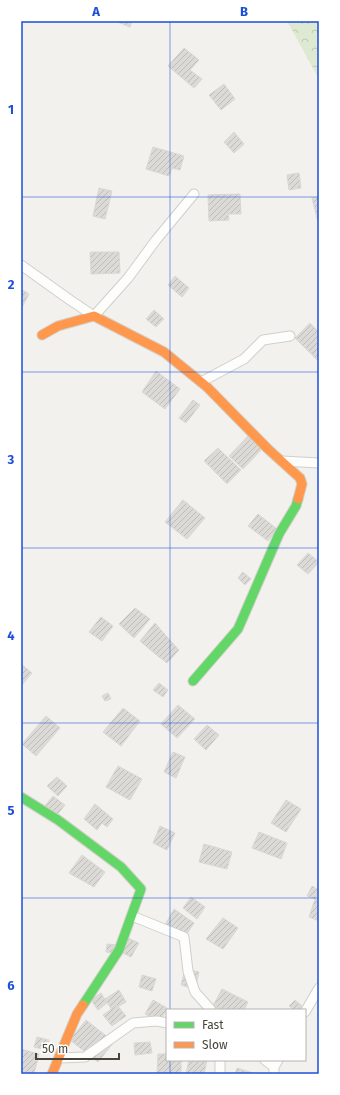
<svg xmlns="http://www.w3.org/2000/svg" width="340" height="1095" font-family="'Fira Sans',sans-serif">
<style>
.forest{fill:url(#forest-crowns)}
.building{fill:url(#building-hatch);stroke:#dad8d4}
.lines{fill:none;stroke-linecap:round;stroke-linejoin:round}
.street-casing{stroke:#d0cfcb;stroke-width:11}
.fast-casing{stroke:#d2d0c7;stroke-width:11}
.slow-casing{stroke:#d2d0c7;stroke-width:11}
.street{stroke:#fdfdfc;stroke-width:9}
.fast{stroke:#63d668;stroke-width:9}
.slow{stroke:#ff974d;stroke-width:9}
.grid{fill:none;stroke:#1d4ed8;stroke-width:1;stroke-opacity:0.55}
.neatline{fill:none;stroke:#1d4ed8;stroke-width:1.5}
.grid-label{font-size:13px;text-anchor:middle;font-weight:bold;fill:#1d4ed8}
</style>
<defs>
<pattern id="forest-crowns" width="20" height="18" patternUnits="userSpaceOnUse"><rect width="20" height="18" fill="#dee9d1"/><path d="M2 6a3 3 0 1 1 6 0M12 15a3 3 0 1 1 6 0" fill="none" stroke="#c0c9b4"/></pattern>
<pattern id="building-hatch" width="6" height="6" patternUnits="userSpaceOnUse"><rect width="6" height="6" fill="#dcdad7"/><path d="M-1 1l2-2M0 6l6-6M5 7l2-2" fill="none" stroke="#bebcb9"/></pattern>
</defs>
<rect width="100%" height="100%" fill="#f2f1ee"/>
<!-- forest -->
<polygon class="forest" points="287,21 319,21 319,79"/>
<!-- building -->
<g class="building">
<polygon points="115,21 132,21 130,27"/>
<polygon points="184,48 199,60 190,70 202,79 194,88 168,66"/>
<polygon points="224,84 235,99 221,110 209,95"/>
<polygon points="234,132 244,144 234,153 224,142"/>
<polygon points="153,147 184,156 180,170 172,168 169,176 146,169"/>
<polygon points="299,173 301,188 289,190 287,175"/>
<polygon points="99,188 112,191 105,219 93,216"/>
<polygon points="240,194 241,214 228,214 229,220 209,221 208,195"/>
<polygon points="319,197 319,222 318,222 312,198"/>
<polygon points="90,252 119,252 120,273 91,274"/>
<polygon points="175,276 189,288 182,297 168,285"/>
<polygon points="21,289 29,294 21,309"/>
<polygon points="154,310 164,319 156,327 146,319"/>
<polygon points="310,323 319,332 319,362 295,338"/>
<polygon points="156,371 180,389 165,409 142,392"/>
<polygon points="193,400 200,405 186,423 179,418"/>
<polygon points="250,434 264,447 243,469 229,456"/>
<polygon points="218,448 241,470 227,484 204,461"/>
<polygon points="183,500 205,518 187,539 165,522"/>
<polygon points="258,514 277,529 268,541 248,526"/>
<polygon points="308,553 319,562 308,574 297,565"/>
<polygon points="243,572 251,579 245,585 238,578"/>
<polygon points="135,608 150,619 134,638 119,624"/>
<polygon points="101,617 113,626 102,641 89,632"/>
<polygon points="155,623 168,638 154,653 140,641"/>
<polygon points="168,638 179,650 167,663 154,653"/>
<polygon points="21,664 32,673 21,686"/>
<polygon points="159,683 168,690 163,697 153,690"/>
<polygon points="108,693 111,699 105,701 102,696"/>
<polygon points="178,705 195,719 177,738 161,724"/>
<polygon points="123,708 140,721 121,746 103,732"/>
<polygon points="46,716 60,728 36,756 22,744"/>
<polygon points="207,725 219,735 206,750 194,739"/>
<polygon points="173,752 185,757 176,778 164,772"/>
<polygon points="118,766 142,779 130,800 106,787"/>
<polygon points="57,777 67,786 58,796 47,786"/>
<polygon points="53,796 65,805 56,816 44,807"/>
<polygon points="286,800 301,809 286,832 271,823"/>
<polygon points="95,804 113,819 107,827 102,823 97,830 84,819"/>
<polygon points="160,826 175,833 167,850 153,843"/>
<polygon points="259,832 287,843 281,859 252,848"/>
<polygon points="204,844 232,852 227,869 199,862"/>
<polygon points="82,855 105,872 94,887 69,873"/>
<polygon points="312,886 319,890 315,899 307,896"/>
<polygon points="191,897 205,907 197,919 183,908"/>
<polygon points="315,899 319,901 319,921 309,917"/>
<polygon points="174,909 194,923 185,937 165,925"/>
<polygon points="223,918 238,928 223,949 206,939"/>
<polygon points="128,938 139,943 131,957 121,952"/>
<polygon points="107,944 118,945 116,953 106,952"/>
<polygon points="185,969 199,972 195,989 181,985"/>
<polygon points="142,975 156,979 152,991 139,987"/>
<polygon points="222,989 248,1002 244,1010 221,1010 213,1006"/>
<polygon points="119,990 126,1002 112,1010 105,999"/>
<polygon points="101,993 107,1003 98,1010 91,1000"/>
<polygon points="153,1000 167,1008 160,1022 145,1014"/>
<polygon points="295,1000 302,1006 299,1010 294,1010 289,1006"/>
<polygon points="117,1005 126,1016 112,1026 103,1015"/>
<polygon points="86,1020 114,1042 98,1062 70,1040"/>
<polygon points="37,1037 49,1040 47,1050 34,1047"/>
<polygon points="150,1042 152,1053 135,1055 134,1043"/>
<polygon points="21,1049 39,1054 34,1074 21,1071"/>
<polygon points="158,1054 167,1054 167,1060 181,1060 181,1074 157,1074"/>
<polygon points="189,1060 207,1060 204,1074 186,1074"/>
<polygon points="237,1068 253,1073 253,1074 235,1074"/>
</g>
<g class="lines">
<!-- street casing -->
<g class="street-casing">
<g id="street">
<polyline points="21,265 70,300 94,316 128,278 156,240 194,194"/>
<polyline points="201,382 244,359 263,340 290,336"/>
<polyline points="282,461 319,463"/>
<polyline points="132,916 184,937 188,971 195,992 211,1010"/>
<polyline points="305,1012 319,988"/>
<polyline points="59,1058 85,1057 133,1023 157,1021 167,1023"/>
<polyline points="265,1060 274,1067"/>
<polyline points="220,1074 220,1060"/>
<polyline points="274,1074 274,1067 278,1060"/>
</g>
</g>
<!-- fast casing -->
<g class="fast-casing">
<g id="fast">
<polyline points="193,681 238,629 279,534 296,506 298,499"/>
<polyline points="21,797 58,820 121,867 141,889 119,950 83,1005"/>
</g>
</g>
<!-- slow casing -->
<g class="slow-casing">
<g id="slow">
<polyline points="42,335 58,326 94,316 164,352 207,387 268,449 300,478 302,484 298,499"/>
<polyline points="52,1074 77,1014 83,1005"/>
</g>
</g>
<!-- street -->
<use href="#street" class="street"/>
<!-- fast -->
<use href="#fast" class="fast"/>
<!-- slow -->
<use href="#slow" class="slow"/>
</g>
<!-- grid -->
<path class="grid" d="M170 21V1010M21 197H319M21 372H319M21 548H319M21 723H319M21 898H319M170 1060V1074"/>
<!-- border -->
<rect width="340" height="1095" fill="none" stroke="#ffffff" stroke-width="44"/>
<!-- legend -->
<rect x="166" y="1009" width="140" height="52" fill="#ffffff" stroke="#b6b4b0"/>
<rect x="174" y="1022" width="20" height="6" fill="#63d668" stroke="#b6b4b0"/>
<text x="202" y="1029" font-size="12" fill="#48443a">Fast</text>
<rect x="174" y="1042" width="20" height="6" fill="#ff974d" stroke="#b6b4b0"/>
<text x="202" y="1049" font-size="12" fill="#48443a">Slow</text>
<!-- scale -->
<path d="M36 1053v6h83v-6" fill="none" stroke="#48443a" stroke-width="2"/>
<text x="42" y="1053" font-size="12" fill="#48443a" stroke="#ffffff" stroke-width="3" paint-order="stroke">50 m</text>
<rect x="22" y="22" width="296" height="1051" class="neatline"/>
<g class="grid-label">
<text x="96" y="16">A</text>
<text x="244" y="16">B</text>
<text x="11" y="114">1</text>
<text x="11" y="289">2</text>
<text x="11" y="464">3</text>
<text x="11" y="640">4</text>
<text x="11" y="815">5</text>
<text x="11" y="990">6</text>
</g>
</svg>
